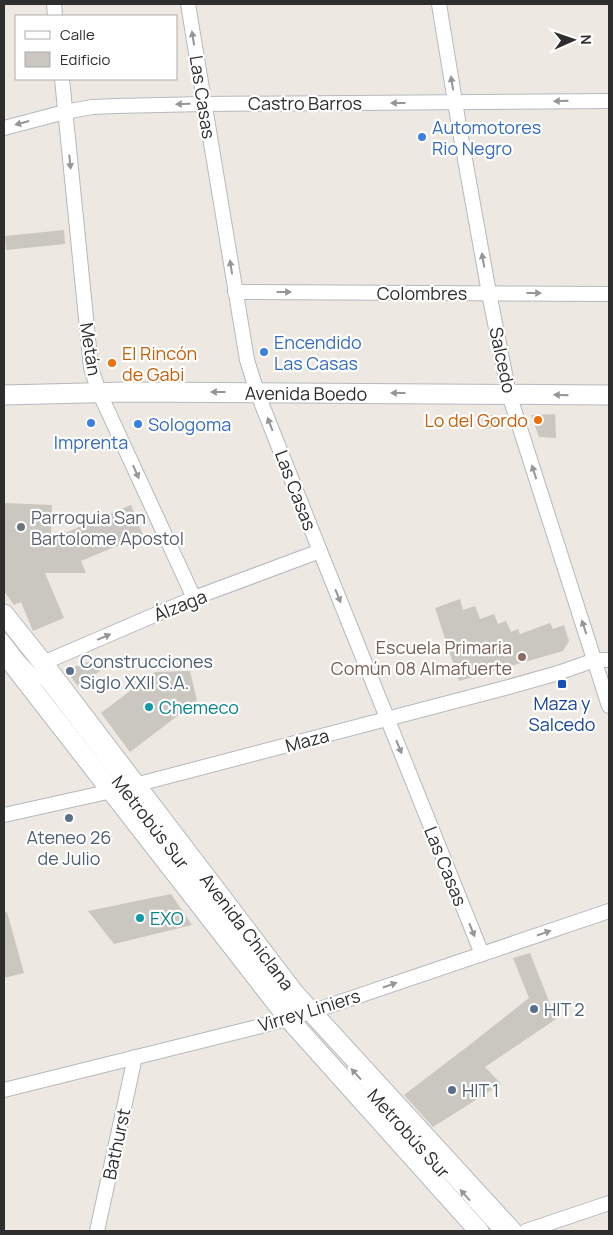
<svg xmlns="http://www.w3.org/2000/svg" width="613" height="1235" font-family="Manrope,sans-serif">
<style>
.building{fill:#cac6c0}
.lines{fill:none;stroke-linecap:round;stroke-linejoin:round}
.service-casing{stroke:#b5b8c0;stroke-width:9}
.minor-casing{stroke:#b5b8c0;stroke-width:16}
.secondary-casing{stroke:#b5b8c0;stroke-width:21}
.service{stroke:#fff;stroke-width:7}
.minor{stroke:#fff;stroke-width:14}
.secondary{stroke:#fff;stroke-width:19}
.oneway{fill:#969696}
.shop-dot{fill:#3f7fe0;stroke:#fff;stroke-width:2}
.food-dot{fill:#e8710a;stroke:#fff;stroke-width:2}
.worship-dot{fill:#6b7280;stroke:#fff;stroke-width:2}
.education-dot{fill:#8d6e63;stroke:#fff;stroke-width:2}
.service-dot{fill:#5c6f8a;stroke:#fff;stroke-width:2}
.transit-dot{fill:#1a4fb4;stroke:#fff;stroke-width:2}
.culture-dot{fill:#0f9aa8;stroke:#fff;stroke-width:2}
.labels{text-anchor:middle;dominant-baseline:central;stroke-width:4.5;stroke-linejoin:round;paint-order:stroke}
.street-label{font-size:18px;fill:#2e2e2e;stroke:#fff}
.shop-label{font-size:18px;fill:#366cbe;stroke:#fff;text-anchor:start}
.food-label{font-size:18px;fill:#c56008;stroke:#fff;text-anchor:start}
.worship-label{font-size:18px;fill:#5b616d;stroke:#fff;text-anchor:start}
.education-label{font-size:18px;fill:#785e54;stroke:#fff;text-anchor:end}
.service-label{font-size:18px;fill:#4e5e75;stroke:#fff;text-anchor:start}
.transit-label{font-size:18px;fill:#164399;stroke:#fff}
.culture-label{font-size:18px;fill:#0d838f;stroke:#fff;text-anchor:start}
</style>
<rect width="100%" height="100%" fill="#eee8e2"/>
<!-- building -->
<g class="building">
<polygon points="64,230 65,244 6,250 5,236"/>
<polygon points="477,414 494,415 498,417 503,425 483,430"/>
<polygon points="555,414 556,438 539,437 531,415"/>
<polygon points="4,503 52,505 51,539 131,505 143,535 81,561 86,573 45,573 64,618 33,631 21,602 14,605 4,591"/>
<polygon points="460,599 463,610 475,606 480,619 494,614 498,624 506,621 511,632 518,629 520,634 550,623 553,629 564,625 569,641 563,651 459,681 435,608"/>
<polygon points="96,659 100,671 87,680 88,682 79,688 66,670"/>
<polygon points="190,671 197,701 130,752 101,713 155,672"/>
<polygon points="171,894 192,925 114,944 88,911"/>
<polygon points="4,912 7,912 24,973 4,978"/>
<polygon points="530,953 556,1019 485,1067 501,1084 433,1127 404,1095 472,1043 529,998 513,958"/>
</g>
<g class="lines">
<!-- service casing -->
<g class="service-casing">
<g id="service">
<polyline points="4,637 21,659 46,685 286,998 294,1006"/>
<polyline points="351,1069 497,1231"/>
</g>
</g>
<!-- minor casing -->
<g class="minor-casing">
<g id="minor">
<polyline points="54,4 55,16"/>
<polyline points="188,4 247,360 257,392 320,551 482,954"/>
<polyline points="439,4 459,126 489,293 509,394 609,706"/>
<polyline points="62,79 91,368 99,392 194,598"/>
<polyline points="4,128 65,112 92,107 116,106 204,104 609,101"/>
<polyline points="235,292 609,294"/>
<polyline points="43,663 194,598 320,551"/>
<polyline points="4,815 112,791 505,688 558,673 595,660 609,660"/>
<polyline points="4,1090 257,1027 311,1012 609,911"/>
<polyline points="97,1231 135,1057"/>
<polyline points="526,1231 609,1203"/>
</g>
</g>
<!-- secondary casing -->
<g class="secondary-casing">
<g id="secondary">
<path id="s1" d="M4 395 127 392 609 395"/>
<path id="s2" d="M4 614 43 663 295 994 512 1231"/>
<polyline points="4,653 288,1018 479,1231"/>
</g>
</g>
<!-- service -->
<use href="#service" class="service"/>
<!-- minor -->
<use href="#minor" class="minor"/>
<!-- secondary -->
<use href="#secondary" class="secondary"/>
</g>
<!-- one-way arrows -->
<defs><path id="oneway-solid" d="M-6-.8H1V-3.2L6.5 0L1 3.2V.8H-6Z" transform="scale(1.25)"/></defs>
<g class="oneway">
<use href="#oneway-solid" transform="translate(193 38) rotate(-99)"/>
<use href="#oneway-solid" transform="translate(452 83) rotate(-99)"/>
<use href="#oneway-solid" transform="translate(561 101) rotate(179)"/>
<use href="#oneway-solid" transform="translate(398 103) rotate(180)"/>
<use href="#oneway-solid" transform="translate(183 104) rotate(179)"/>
<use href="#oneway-solid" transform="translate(22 123) rotate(165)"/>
<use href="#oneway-solid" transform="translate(70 162) rotate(84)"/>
<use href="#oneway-solid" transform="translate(483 260) rotate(-100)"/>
<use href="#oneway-solid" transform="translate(231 267) rotate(-99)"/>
<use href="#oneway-solid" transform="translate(284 292)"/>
<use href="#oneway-solid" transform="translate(534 293)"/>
<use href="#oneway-solid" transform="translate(218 392) rotate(-180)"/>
<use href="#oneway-solid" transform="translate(398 393) rotate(-180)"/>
<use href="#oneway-solid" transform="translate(561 395) rotate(-179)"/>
<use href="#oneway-solid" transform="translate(270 424) rotate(-111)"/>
<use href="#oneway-solid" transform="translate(136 472) rotate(66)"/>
<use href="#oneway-solid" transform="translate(534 472) rotate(-108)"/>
<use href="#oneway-solid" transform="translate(338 596) rotate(68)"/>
<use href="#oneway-solid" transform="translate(584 627) rotate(-108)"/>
<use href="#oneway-solid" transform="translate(104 637) rotate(-23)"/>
<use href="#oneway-solid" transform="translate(399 747) rotate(68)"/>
<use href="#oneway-solid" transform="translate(472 930) rotate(68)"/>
<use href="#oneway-solid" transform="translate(544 933) rotate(-19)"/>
<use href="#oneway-solid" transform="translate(390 985) rotate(-19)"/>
<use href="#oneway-solid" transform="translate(356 1074) rotate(-132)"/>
<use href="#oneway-solid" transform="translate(465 1195) rotate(-132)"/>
</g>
<!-- markers -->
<g class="shop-dot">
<circle cx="422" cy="137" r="5"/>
<circle cx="264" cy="352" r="5"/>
<circle cx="91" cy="423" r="5"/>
<circle cx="138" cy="424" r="5"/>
</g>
<g class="food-dot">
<circle cx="112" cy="363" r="5"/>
<circle cx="538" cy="420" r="5"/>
</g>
<circle class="worship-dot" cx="21" cy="527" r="5"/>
<circle class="education-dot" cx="522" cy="657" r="5"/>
<g class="service-dot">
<circle cx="70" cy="671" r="5"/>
<circle cx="69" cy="818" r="5"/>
<circle cx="534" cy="1009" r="5"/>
<circle cx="452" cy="1090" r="5"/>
</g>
<rect class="transit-dot" x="557" y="679" width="10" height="10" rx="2.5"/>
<g class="culture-dot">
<circle cx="149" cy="707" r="5"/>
<circle cx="140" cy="918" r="5"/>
</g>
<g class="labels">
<!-- street labels -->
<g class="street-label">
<text transform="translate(203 97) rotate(81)">Las Casas</text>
<text x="305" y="103">Castro Barros</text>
<text x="422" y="293">Colombres</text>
<text transform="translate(91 349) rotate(81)">Metán</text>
<text transform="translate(503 360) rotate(78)">Salcedo</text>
<text stroke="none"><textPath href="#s1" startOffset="302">Avenida Boedo</textPath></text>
<text transform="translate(296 490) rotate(69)">Las Casas</text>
<text transform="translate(180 605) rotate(-22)">Álzaga</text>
<text transform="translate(307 740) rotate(-15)">Maza</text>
<text transform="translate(151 822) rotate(52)">Metrobús Sur</text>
<text transform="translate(446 866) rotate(68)">Las Casas</text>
<text stroke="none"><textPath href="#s2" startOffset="400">Avenida Chiclana</textPath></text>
<text transform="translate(309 1010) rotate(-17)">Virrey Liniers</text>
<text transform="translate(409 1133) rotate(48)">Metrobús Sur</text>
<text transform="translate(116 1144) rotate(-78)">Bathurst</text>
</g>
<!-- shop labels -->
<g class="shop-label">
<text x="432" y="127">Automotores<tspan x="432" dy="21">Rio Negro</tspan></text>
<text x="274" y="342">Encendido<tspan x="274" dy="21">Las Casas</tspan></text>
<text x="148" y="424">Sologoma</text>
<text x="91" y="442" text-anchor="middle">Imprenta</text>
</g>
<!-- food labels -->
<g class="food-label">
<text x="122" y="353">El Rincón<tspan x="122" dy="21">de Gabi</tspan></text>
<text x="528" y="420" text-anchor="end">Lo del Gordo</text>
</g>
<!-- worship labels -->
<g class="worship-label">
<text x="31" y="517">Parroquia San<tspan x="31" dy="21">Bartolome Apostol</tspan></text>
</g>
<!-- education labels -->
<g class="education-label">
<text x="512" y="647">Escuela Primaria<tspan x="512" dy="21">Común 08 Almafuerte</tspan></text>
</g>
<!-- service labels -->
<g class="service-label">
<text x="80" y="661">Construcciones<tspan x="80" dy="21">Siglo XXII S.A.</tspan></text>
<text x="69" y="837" text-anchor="middle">Ateneo 26<tspan x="69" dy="21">de Julio</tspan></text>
<text x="544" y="1009">HIT 2</text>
<text x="462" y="1090">HIT 1</text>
</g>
<!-- transit labels -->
<g class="transit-label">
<text x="562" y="703">Maza y<tspan x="562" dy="21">Salcedo</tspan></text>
</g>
<!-- culture labels -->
<g class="culture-label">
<text x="159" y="707">Chemeco</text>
<text x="150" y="918">EXO</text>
</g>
</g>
<!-- border -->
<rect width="613" height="1235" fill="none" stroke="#2e2e2e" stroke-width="10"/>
<!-- legend -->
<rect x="15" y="15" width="162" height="65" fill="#ffffff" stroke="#ababab"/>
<rect x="25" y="31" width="25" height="8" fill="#ffffff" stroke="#ababab"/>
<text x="60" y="40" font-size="15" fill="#2e2e2e">Calle</text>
<rect x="25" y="52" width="25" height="15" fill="#cac6c0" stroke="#ababab"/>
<text x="60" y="65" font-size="15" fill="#2e2e2e">Edificio</text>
<!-- north arrow -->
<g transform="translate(573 40) rotate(88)" stroke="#ffffff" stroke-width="4" paint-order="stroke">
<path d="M0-4L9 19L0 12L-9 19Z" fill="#2e2e2e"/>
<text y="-8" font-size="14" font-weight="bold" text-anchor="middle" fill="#2e2e2e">N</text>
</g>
</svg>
